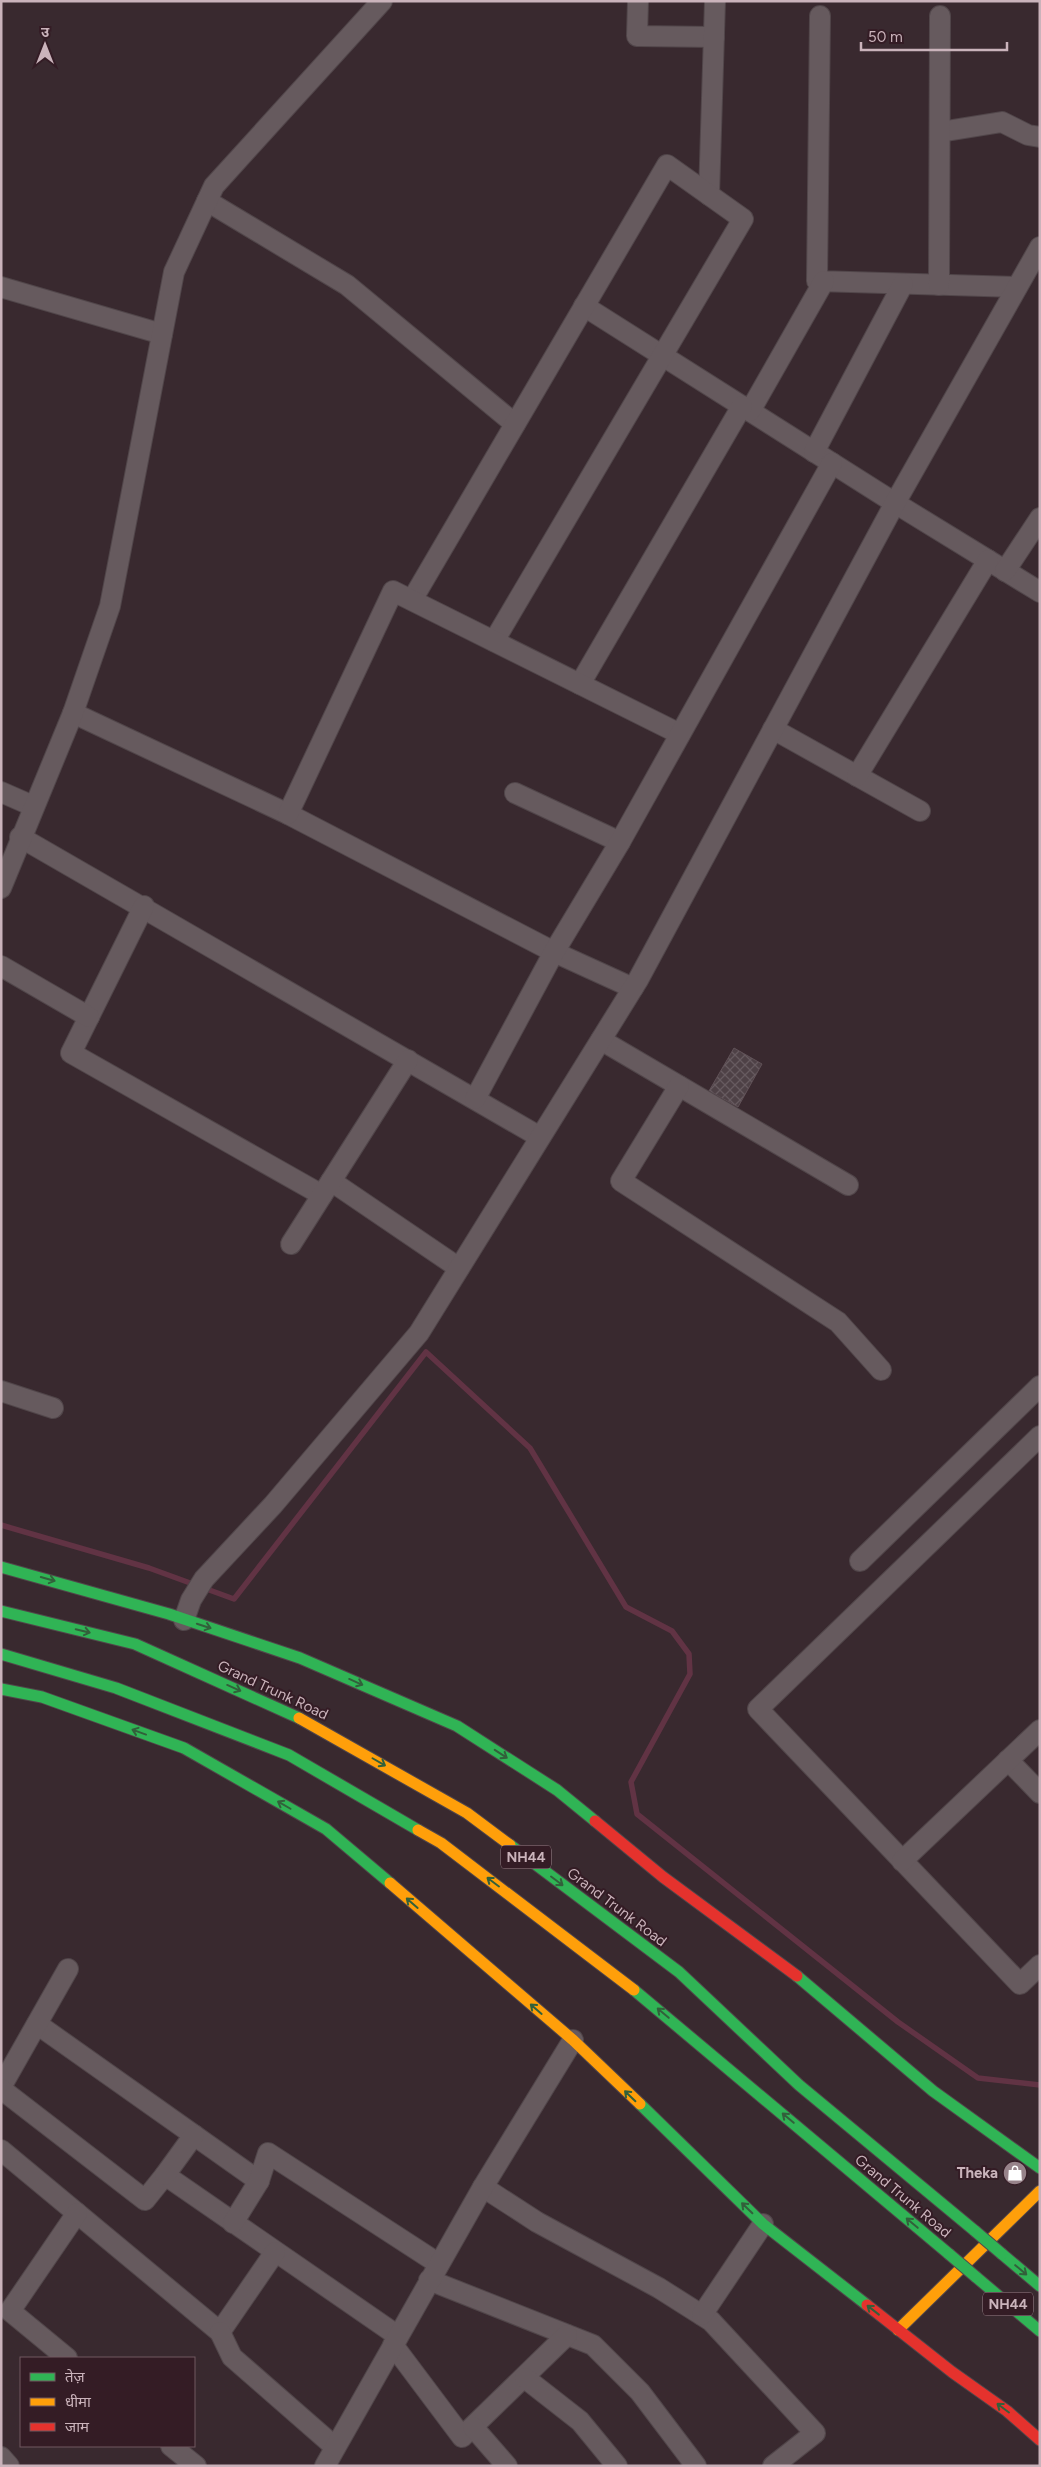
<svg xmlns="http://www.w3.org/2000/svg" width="1041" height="2467" font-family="Figtree,'Noto Sans Devanagari',sans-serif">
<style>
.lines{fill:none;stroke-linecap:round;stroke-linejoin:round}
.stream{stroke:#613344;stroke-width:5.5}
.building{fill:url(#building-cross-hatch);stroke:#605157}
.street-casing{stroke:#51464a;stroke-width:22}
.fast-casing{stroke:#51464a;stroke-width:13}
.slow-casing{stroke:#51464a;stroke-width:13}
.jam-casing{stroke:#51464a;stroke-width:13}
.street{stroke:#665a5e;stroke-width:20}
.fast{stroke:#30b455;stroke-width:11}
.slow{stroke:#ff9f0a;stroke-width:11}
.jam{stroke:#e5322d;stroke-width:11}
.fast-bridge-casing{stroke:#54464b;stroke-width:13;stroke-linecap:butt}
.fast-bridge{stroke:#30b455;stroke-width:11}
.oneway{stroke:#32603b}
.labels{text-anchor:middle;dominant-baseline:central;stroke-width:4;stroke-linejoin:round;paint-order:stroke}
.shield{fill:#341c25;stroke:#9d868e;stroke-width:1}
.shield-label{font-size:14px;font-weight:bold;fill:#cab3bb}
.street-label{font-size:15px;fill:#cab3bb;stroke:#341c25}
.poi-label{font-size:15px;font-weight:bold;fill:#cab3bb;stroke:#341c25;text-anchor:end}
</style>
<defs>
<pattern id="building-cross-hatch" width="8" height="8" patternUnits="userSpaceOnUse" patternTransform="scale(1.25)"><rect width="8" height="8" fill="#4e4146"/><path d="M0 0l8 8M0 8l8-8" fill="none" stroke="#665a5f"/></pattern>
</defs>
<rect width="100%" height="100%" fill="#39292f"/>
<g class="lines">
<!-- stream -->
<polyline class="stream" points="1,1525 149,1568 234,1599 426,1352 530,1448 626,1607 672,1631 689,1654 690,1674 631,1782 637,1814 898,2022 978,2078 1040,2085"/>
</g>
<!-- building -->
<polygon class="building" points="734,1048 762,1064 738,1107 709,1091"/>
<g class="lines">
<!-- street casing -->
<g class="street-casing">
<g id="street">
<polyline points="638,1 637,36 714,37"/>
<polyline points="820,16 817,281 1017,287"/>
<polyline points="940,132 1002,122 1028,135 1040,137"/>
<polyline points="709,195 715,1"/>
<polyline points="207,201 347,285 515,424"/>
<polyline points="939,285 940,16"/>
<polyline points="1,287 162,334"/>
<polyline points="584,306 895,503 1040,592"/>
<polyline points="750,411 824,281"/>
<polyline points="814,452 903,284"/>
<polyline points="1005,571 1040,518"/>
<polyline points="412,600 667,165 743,219 494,641"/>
<polyline points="580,684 742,406"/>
<polyline points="73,713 288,814 554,952 633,988"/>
<polyline points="773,729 920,811"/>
<polyline points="857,776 988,560"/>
<polyline points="1,792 33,806"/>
<polyline points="515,793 620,842"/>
<polyline points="288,814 393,591 680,734"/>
<polyline points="20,837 540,1137"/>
<polyline points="1,888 73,713 110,606 174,272 214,186 382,1"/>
<polyline points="144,906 71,1053 322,1195"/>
<polyline points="1,966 89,1017"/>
<polyline points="601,1040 848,1185"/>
<polyline points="679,1086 621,1181 838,1322 881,1370"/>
<polyline points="475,1099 554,952 620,842 832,463"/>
<polyline points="331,1181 459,1268"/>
<polyline points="291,1244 408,1060"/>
<polyline points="1,1391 53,1408"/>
<polyline points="1040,1436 758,1709 1020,1984 1040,1965"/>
<polyline points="860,1561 1040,1386"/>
<polyline points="184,1620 191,1600 204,1579 273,1505 419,1333 638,980 895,503 1040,247"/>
<polyline points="1008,1760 1040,1793"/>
<polyline points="902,1861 1040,1730"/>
<polyline points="37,2024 259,2181"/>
<polyline points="1,2087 68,1969"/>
<polyline points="1,2089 145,2200 165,2175 398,2336"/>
<polyline points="1,2150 220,2332 275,2252"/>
<polyline points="165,2175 194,2135"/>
<polyline points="483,2187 537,2222 659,2288 711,2321 815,2433 773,2466"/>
<polyline points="233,2223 259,2181 268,2153 439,2264"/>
<polyline points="429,2280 593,2345 640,2392 696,2466"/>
<polyline points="702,2315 763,2224"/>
<polyline points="220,2332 232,2357 335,2447"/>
<polyline points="393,2345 462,2437 567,2335"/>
<polyline points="67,2358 10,2311 77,2213"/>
<polyline points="525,2378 580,2421 617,2466"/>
<polyline points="473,2427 507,2466"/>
<polyline points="171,2446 196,2466"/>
<polyline points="1,2457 9,2466"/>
<polyline points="325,2466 483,2187 573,2040"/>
</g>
</g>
<!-- fast casing -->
<g class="fast-casing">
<g id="fast">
<polyline points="1,1567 169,1614 300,1658 457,1726 557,1790 595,1821"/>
<polyline points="1,1611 135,1644 299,1718"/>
<polyline points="1,1654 116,1688 289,1755 418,1830"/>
<polyline points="1,1689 42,1697 184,1748 326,1829 390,1883"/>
<polyline points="510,1845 679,1972 799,2085 975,2231"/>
<polyline points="797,1976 933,2091 1040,2168"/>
<polyline points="634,1990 949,2254"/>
<polyline points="640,2104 763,2224 867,2305"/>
<polyline points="1002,2254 1040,2286"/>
<polyline points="976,2277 1040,2331"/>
</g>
</g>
<!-- slow casing -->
<g class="slow-casing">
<g id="slow">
<polyline points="299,1718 467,1813 510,1845"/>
<polyline points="418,1830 441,1843 634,1990"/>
<polyline points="390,1883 573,2040 640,2104"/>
<polyline points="898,2330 1040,2191"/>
</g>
</g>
<!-- jam casing -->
<g class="jam-casing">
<g id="jam">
<polyline points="595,1821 663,1877 797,1976"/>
<polyline points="867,2305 952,2372 1007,2411 1040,2440"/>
</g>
</g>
<!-- street -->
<use href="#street" class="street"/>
<!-- fast -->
<use href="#fast" class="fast"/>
<!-- slow -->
<use href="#slow" class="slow"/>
<!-- jam -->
<use href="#jam" class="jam"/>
<!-- fast-bridge casing -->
<g class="fast-bridge-casing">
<g id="fast-bridge">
<polyline points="975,2231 1002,2254"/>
<polyline points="949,2254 976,2277"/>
</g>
</g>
<!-- fast-bridge -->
<use href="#fast-bridge" class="fast-bridge"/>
</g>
<!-- one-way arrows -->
<defs><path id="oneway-shaft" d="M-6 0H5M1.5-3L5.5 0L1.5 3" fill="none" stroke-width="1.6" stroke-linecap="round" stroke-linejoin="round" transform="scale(1.25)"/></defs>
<g class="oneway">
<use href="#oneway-shaft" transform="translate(48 1579) rotate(16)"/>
<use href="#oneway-shaft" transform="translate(204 1626) rotate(18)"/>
<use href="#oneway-shaft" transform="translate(83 1631) rotate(14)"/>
<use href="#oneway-shaft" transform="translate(356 1682) rotate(24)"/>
<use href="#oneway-shaft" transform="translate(234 1688) rotate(24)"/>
<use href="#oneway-shaft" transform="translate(139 1732) rotate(-160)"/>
<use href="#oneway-shaft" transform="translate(501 1754) rotate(33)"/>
<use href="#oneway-shaft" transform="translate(379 1762) rotate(30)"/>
<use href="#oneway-shaft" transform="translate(284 1805) rotate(-150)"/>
<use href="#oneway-shaft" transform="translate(557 1881) rotate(37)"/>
<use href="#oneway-shaft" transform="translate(493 1882) rotate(-143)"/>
<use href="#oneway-shaft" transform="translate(412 1903) rotate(-139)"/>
<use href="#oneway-shaft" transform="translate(536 2009) rotate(-139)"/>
<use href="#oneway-shaft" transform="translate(663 2013) rotate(-140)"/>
<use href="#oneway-shaft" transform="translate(630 2096) rotate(-136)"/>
<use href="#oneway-shaft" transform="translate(788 2118) rotate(-140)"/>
<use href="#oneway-shaft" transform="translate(747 2208) rotate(-136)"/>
<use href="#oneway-shaft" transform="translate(912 2223) rotate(-140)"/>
<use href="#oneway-shaft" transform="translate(1021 2270) rotate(40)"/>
<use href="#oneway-shaft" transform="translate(873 2310) rotate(-142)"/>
<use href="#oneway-shaft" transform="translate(1003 2408) rotate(-143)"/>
</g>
<!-- icons -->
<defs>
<g id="shop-disc" transform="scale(1.25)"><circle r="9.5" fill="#97838a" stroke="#341c25"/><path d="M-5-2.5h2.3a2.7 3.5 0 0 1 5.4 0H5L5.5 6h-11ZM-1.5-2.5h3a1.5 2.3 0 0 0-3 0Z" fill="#fff"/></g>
</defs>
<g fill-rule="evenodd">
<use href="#shop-disc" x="1015" y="2173"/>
</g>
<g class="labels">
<!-- shield labels -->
<g class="shield">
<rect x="501" y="1845.5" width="50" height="23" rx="4"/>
<rect x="983" y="2292.5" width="50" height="23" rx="4"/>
</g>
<g class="shield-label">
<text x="526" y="1857">NH44</text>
<text x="1008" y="2304">NH44</text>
</g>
<!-- street labels -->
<g class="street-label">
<text transform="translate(273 1690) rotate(25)">Grand Trunk Road</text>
<text transform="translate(617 1907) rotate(37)">Grand Trunk Road</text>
<text transform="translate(903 2196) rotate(40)">Grand Trunk Road</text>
</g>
<!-- poi labels -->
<g class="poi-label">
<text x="998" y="2173">Theka</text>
</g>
</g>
<!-- border -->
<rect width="1041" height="2467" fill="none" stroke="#cab3bb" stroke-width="5"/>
<!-- legend -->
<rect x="20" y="2357" width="175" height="90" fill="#341c25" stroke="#705861"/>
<rect x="30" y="2373" width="25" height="8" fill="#30b455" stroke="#705861"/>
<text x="65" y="2382" font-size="15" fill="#cab3bb">तेज़</text>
<rect x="30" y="2398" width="25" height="8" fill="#ff9f0a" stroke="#705861"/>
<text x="65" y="2407" font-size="15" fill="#cab3bb">धीमा</text>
<rect x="30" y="2423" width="25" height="8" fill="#e5322d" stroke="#705861"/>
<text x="65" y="2432" font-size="15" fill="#cab3bb">जाम</text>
<!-- north arrow -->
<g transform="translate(45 45)" stroke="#341c25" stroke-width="4" paint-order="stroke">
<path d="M0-4L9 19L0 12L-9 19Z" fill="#cab3bb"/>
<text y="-8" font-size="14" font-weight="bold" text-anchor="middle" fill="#cab3bb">उ</text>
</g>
<!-- scale -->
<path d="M861 42v8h146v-8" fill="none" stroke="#cab3bb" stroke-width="2.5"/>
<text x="868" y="42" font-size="15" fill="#cab3bb" stroke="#341c25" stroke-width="4" paint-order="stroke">50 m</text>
</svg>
